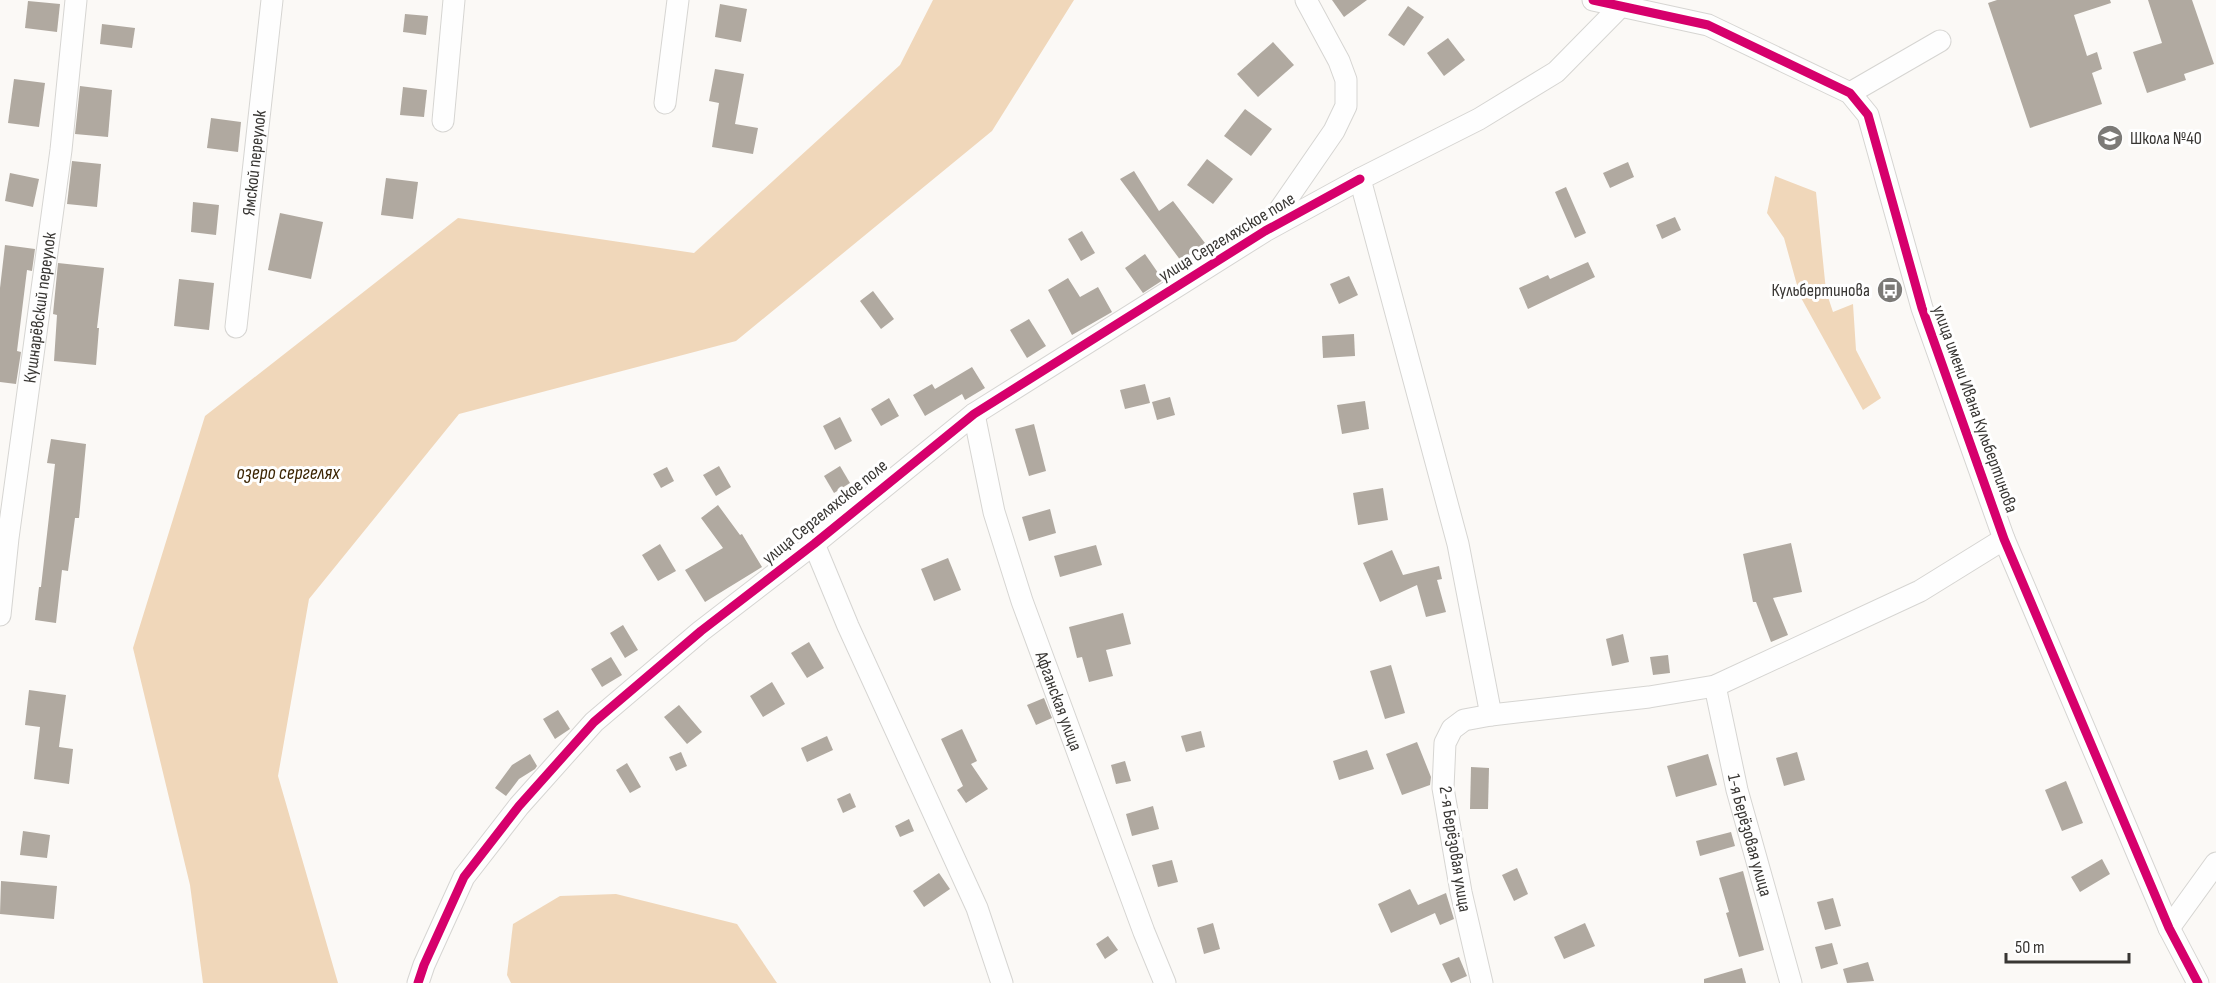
<svg xmlns="http://www.w3.org/2000/svg" width="2216" height="983" font-family="'Sofia Sans Condensed',sans-serif">
<style>
.water{fill:#f0d7ba}
.building{fill:#b0a9a0}
.lines{fill:none;stroke-linecap:round;stroke-linejoin:round}
.minor-casing{stroke:#d6d5d2;stroke-width:23}
.minor{stroke:#fefefe;stroke-width:21}
.cycleway-casing{stroke:#fff;stroke-width:13}
.cycleway{stroke:#d6006c;stroke-width:9}
.labels{text-anchor:middle;dominant-baseline:central;stroke-width:6;stroke-linejoin:round;paint-order:stroke}
.poi-label{font-size:18px;fill:#383633;stroke:#fff;text-anchor:start}
.street-label{font-size:18px;fill:#383633;stroke:#fff}
.water-label{font-size:20px;font-style:italic;fill:#3c2503;stroke:#fff}
</style>
<rect width="100%" height="100%" fill="#fbf9f6"/>
<!-- water -->
<g class="water">
<polygon points="933,0 1074,0 992,131 736,341 459,414 309,599 278,776 338,983 203,983 190,885 133,648 205,416 458,218 694,253 900,65"/>
<polygon points="1775,176 1816,192 1826,291 1833,312 1853,304 1856,350 1881,398 1863,410 1800,296 1784,238 1767,213"/>
<polygon points="616,894 737,924 777,983 511,983 507,975 513,924 560,896"/>
</g>
<!-- building -->
<g class="building">
<polygon points="1332,0 1367,0 1344,17"/>
<polygon points="1997,0 2110,0 2111,3 2074,15 2087,56 2097,52 2102,69 2092,73 2102,104 2030,128 1988,3"/>
<polygon points="2148,0 2192,0 2214,64 2184,74 2186,80 2147,93 2133,52 2162,43"/>
<polygon points="28,1 60,4 57,32 25,28"/>
<polygon points="720,4 747,9 741,42 715,37"/>
<polygon points="1408,6 1424,17 1404,46 1388,35"/>
<polygon points="405,14 428,16 426,35 403,32"/>
<polygon points="102,24 135,28 132,48 100,44"/>
<polygon points="1448,38 1465,60 1444,76 1427,53"/>
<polygon points="1273,42 1294,65 1258,97 1237,74"/>
<polygon points="715,69 744,74 735,124 758,128 753,154 712,147 719,103 709,101"/>
<polygon points="14,79 45,83 39,127 8,123"/>
<polygon points="80,86 112,90 108,137 75,134"/>
<polygon points="403,87 427,90 424,117 400,115"/>
<polygon points="1245,109 1272,129 1251,156 1224,136"/>
<polygon points="211,118 241,122 238,152 207,148"/>
<polygon points="1207,159 1233,179 1213,204 1187,185"/>
<polygon points="72,161 101,164 97,207 67,204"/>
<polygon points="1628,162 1634,177 1610,188 1603,173"/>
<polygon points="1134,171 1159,211 1173,201 1208,247 1184,265 1120,179"/>
<polygon points="10,173 39,179 33,207 5,201"/>
<polygon points="386,178 418,182 413,219 381,215"/>
<polygon points="1566,187 1586,233 1575,238 1555,192"/>
<polygon points="193,202 219,205 216,235 191,232"/>
<polygon points="280,213 323,222 311,279 268,270"/>
<polygon points="1675,217 1681,230 1662,239 1656,225"/>
<polygon points="1082,231 1095,253 1081,261 1068,239"/>
<polygon points="5,245 35,249 32,271 27,270 17,351 21,352 16,384 0,382 0,288"/>
<polygon points="1145,254 1163,280 1143,293 1125,268"/>
<polygon points="1588,262 1595,277 1528,309 1519,288 1548,275 1550,279"/>
<polygon points="58,263 104,268 97,328 99,328 96,365 54,361 57,315 53,314"/>
<polygon points="1349,276 1358,295 1339,304 1330,284"/>
<polygon points="1068,278 1080,297 1098,287 1112,312 1072,335 1048,290"/>
<polygon points="179,279 214,283 209,330 174,326"/>
<polygon points="873,291 894,319 881,329 860,301"/>
<polygon points="1029,319 1046,346 1027,358 1010,330"/>
<polygon points="1354,334 1355,356 1323,358 1322,336"/>
<polygon points="972,367 985,388 965,400 962,394 925,416 913,395 932,384 935,389"/>
<polygon points="1145,384 1150,403 1125,409 1120,390"/>
<polygon points="1170,397 1175,415 1157,420 1152,402"/>
<polygon points="889,398 899,416 881,426 871,409"/>
<polygon points="1365,401 1369,429 1342,434 1337,405"/>
<polygon points="840,417 852,441 835,450 823,426"/>
<polygon points="1034,424 1046,471 1029,476 1015,429"/>
<polygon points="51,439 86,444 79,518 75,518 68,571 62,570 56,623 35,620 39,587 41,587 55,464 47,463"/>
<polygon points="719,466 731,487 716,496 703,475"/>
<polygon points="840,466 850,483 834,493 824,476"/>
<polygon points="667,467 674,481 661,488 653,474"/>
<polygon points="1383,488 1388,520 1358,525 1353,493"/>
<polygon points="718,505 740,535 742,534 762,567 705,602 685,570 723,548 701,518"/>
<polygon points="1050,509 1056,533 1029,541 1022,517"/>
<polygon points="1791,543 1802,592 1773,598 1788,635 1771,642 1756,602 1753,602 1743,554"/>
<polygon points="660,544 676,571 658,581 642,555"/>
<polygon points="1096,545 1102,565 1060,577 1054,556"/>
<polygon points="1392,550 1403,575 1439,566 1442,579 1437,580 1446,612 1426,617 1417,585 1380,602 1363,563"/>
<polygon points="948,558 961,590 934,601 921,569"/>
<polygon points="1123,613 1131,644 1106,650 1113,676 1089,682 1082,657 1077,658 1069,627"/>
<polygon points="623,625 638,650 625,658 610,633"/>
<polygon points="1623,634 1629,662 1612,666 1606,639"/>
<polygon points="809,642 824,668 807,678 791,653"/>
<polygon points="1668,655 1670,673 1653,675 1650,657"/>
<polygon points="611,657 622,675 602,687 591,669"/>
<polygon points="1391,665 1405,713 1385,719 1370,671"/>
<polygon points="772,682 785,704 763,717 750,696"/>
<polygon points="29,690 66,695 59,747 73,749 69,784 34,779 40,727 25,725"/>
<polygon points="1044,698 1052,718 1036,725 1027,705"/>
<polygon points="679,705 702,732 687,744 664,717"/>
<polygon points="558,710 570,729 555,739 543,719"/>
<polygon points="962,729 977,761 971,764 988,789 966,803 957,790 963,786 941,739"/>
<polygon points="1201,731 1205,747 1186,752 1181,736"/>
<polygon points="827,736 833,750 807,762 801,748"/>
<polygon points="1417,742 1431,777 1430,785 1402,795 1386,754"/>
<polygon points="1367,750 1374,769 1339,780 1333,761"/>
<polygon points="681,752 687,766 676,771 669,757"/>
<polygon points="1797,752 1805,780 1784,786 1776,758"/>
<polygon points="530,754 537,766 535,769 519,779 506,796 495,788 512,765"/>
<polygon points="1708,754 1717,785 1676,797 1667,766"/>
<polygon points="1125,761 1131,781 1116,784 1111,765"/>
<polygon points="627,763 641,787 630,793 616,770"/>
<polygon points="1471,767 1489,768 1488,809 1470,809"/>
<polygon points="2066,781 2083,823 2062,831 2045,790"/>
<polygon points="850,793 856,807 843,813 837,799"/>
<polygon points="1153,806 1159,829 1132,836 1126,814"/>
<polygon points="909,819 914,831 900,837 895,826"/>
<polygon points="23,831 50,835 47,858 20,855"/>
<polygon points="1731,832 1735,846 1700,856 1696,841"/>
<polygon points="2102,859 2110,874 2080,892 2071,877"/>
<polygon points="1172,860 1178,882 1158,887 1152,865"/>
<polygon points="1517,868 1528,894 1514,901 1502,875"/>
<polygon points="1743,871 1764,950 1739,957 1726,913 1729,912 1719,878"/>
<polygon points="939,873 950,889 924,907 913,891"/>
<polygon points="1,881 57,886 54,919 0,914"/>
<polygon points="1410,889 1418,905 1446,893 1454,919 1440,925 1435,913 1391,933 1378,904"/>
<polygon points="1833,898 1841,926 1825,930 1817,902"/>
<polygon points="1213,923 1220,949 1204,954 1197,928"/>
<polygon points="1585,923 1595,946 1564,959 1554,937"/>
<polygon points="1108,936 1118,950 1105,959 1096,944"/>
<polygon points="1832,943 1838,964 1821,969 1815,947"/>
<polygon points="1459,957 1467,976 1451,983 1442,964"/>
<polygon points="1868,962 1874,981 1847,983 1843,969"/>
<polygon points="1742,968 1746,983 1704,983 1704,979"/>
</g>
<g class="lines">
<!-- minor casing -->
<g class="minor-casing">
<g id="minor">
<polyline points="1593,0 1708,25 1850,93 1868,115 1922,308 2004,539 2169,928 2198,983"/>
<polyline points="1850,93 1940,41"/>
<polyline points="665,103 678,0"/>
<polyline points="443,121 454,0"/>
<polyline points="1267,228 1334,131 1346,106 1346,80 1339,61 1306,0"/>
<path id="s1" d="M236 327 272 0"/>
<path id="s2" d="M974 414 994 512 1022 601 1144 932 1165 983"/>
<polyline points="814,544 848,626 977,908 1002,983"/>
<path id="s3" d="M0 615 8 538 61 150 76 0"/>
<path id="s4" d="M1715 686 1737 790 1791 983"/>
<polyline points="1491,715 1458,544 1360,179 1479,119 1556,72 1621,6 1620,0"/>
<polyline points="2169,928 2216,863"/>
<polyline points="418,983 424,965 464,877 519,806 594,722 701,631 814,544 974,414 1265,231 1360,179"/>
<polyline points="1482,983 1461,892 1443,788 1445,743 1452,729 1464,720 1491,715 1649,697 1715,686 1920,591 2004,539"/>
</g>
</g>
<!-- minor -->
<use href="#minor" class="minor"/>
<!-- cycleway casing -->
<g class="cycleway-casing">
<g id="cycleway">
<polyline points="1593,0 1708,25 1850,93 1868,115 1922,308 2004,539 2169,928 2198,983"/>
<polyline points="418,983 424,965 464,877 519,806 594,722 701,631 814,544 974,414 1265,231 1360,179"/>
</g>
</g>
<!-- cycleway -->
<use href="#cycleway" class="cycleway"/>
</g>
<!-- icons -->
<defs>
<g id="school-disc" transform="scale(1.35)"><circle r="9.5" fill="#7c7a77" stroke="#fff"/><path d="M0-5L7-2L0 1L-7-2ZM-4 1L0 2.5L4 1V4Q0 6-4 4Z" fill="#fff"/></g>
<g id="bus-disc" transform="scale(1.35)"><circle r="9.5" fill="#7c7a77" stroke="#fff"/><path d="M-5-6H5V4H4V6H2V4H-2V6H-4V4H-5ZM-3.5-4V0h7V-4ZM-3.5 1.2v1.5H-2V1.2ZM2 1.2v1.5H3.5V1.2Z" fill="#fff"/></g>
</defs>
<g fill-rule="evenodd">
<use href="#school-disc" x="2110" y="138"/>
<use href="#bus-disc" x="1890" y="290"/>
</g>
<g class="labels">
<!-- poi labels -->
<g class="poi-label">
<text x="2130" y="138">Школа №40</text>
<text x="1870" y="290" text-anchor="end">Кульбертинова</text>
</g>
<!-- street labels -->
<g class="street-label">
<text stroke="none"><textPath href="#s1" startOffset="165">Ямской переулок</textPath></text>
<text transform="translate(1227 237) rotate(-31)">улица Сергеляхское поле</text>
<text stroke="none"><textPath href="#s3" startOffset="310">Кушнарёвский переулок</textPath></text>
<text transform="translate(1975 409) rotate(70)">улица имени Ивана Кульбертинова</text>
<text transform="translate(825 512) rotate(-39)">улица Сергеляхское поле</text>
<text stroke="none"><textPath href="#s2" startOffset="300">Афганская улица</textPath></text>
<text stroke="none"><textPath href="#s4" startOffset="153">1-я Берёзовая улица</textPath></text>
<text transform="translate(1455 849) rotate(81)">2-я Берёзовая улица</text>
</g>
<!-- water labels -->
<g class="water-label">
<text x="288" y="473">озеро сергелях</text>
</g>
</g>
<!-- scale -->
<path d="M2006 953v9h123v-9" fill="none" stroke="#383633" stroke-width="3"/>
<text x="2015" y="953" font-size="18" fill="#383633" stroke="#ffffff" stroke-width="4.5" paint-order="stroke">50 m</text>
</svg>
